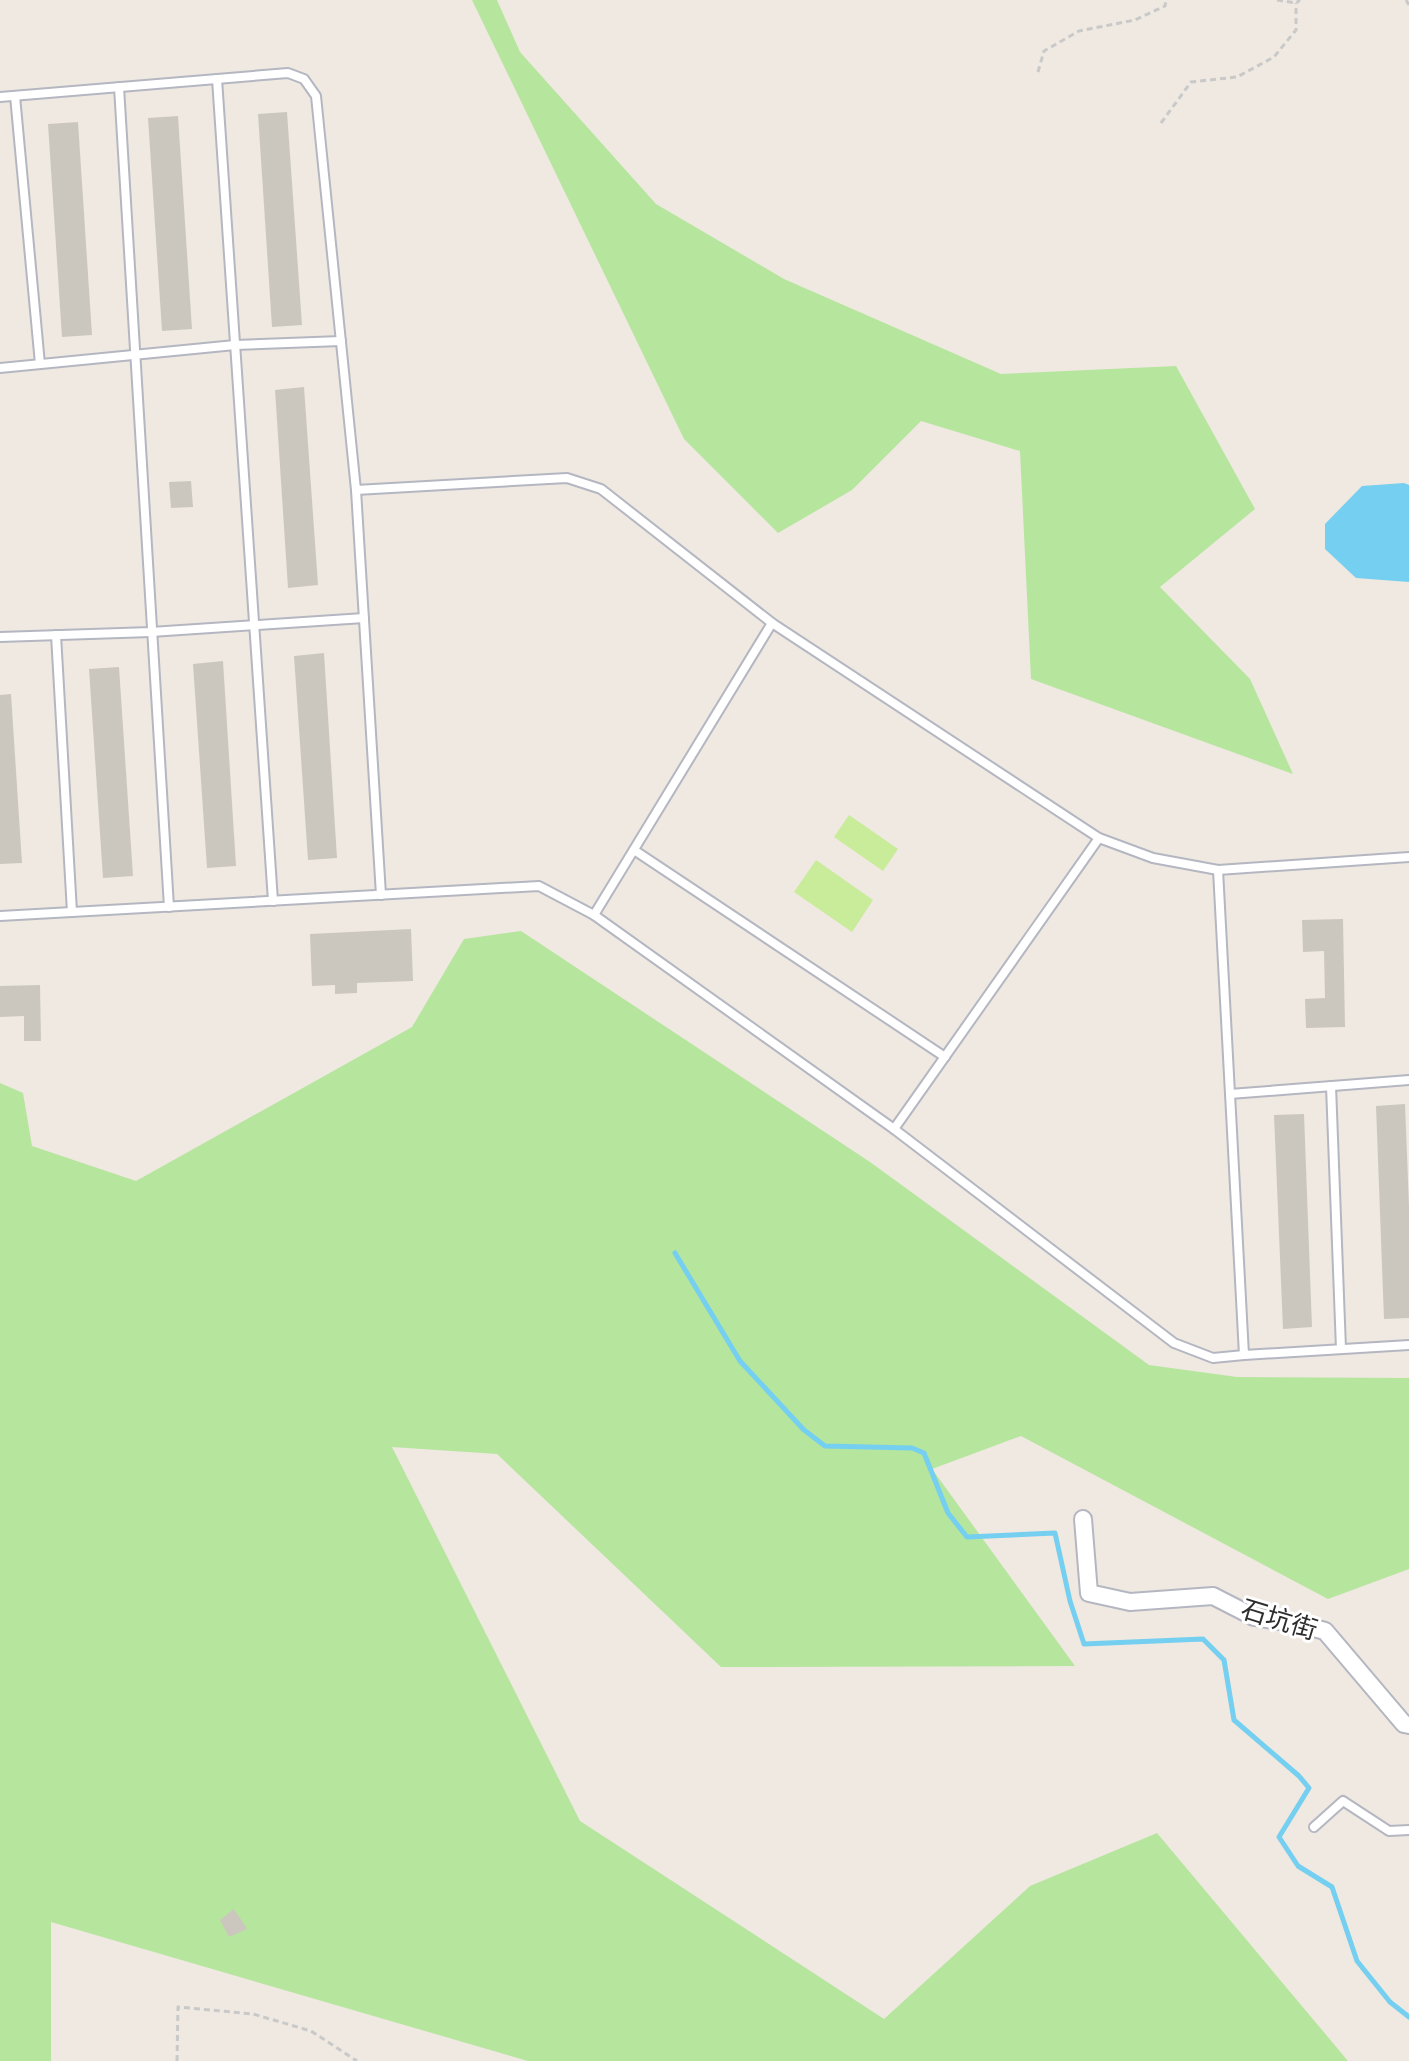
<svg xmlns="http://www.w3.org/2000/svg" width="1409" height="2061" font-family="'Varela Round','Noto Sans TC',sans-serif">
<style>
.green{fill:#b6e59e}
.pitch{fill:#c9ec9a}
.water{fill:#75cff0}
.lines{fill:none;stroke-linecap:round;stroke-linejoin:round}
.stream{stroke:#75cff0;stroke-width:5}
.building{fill:#cbc7bf}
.service-casing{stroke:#b4b7c1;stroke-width:12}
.minor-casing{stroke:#b4b7c1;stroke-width:20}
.path{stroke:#c9c9c9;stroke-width:3;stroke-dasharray:6 4;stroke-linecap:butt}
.service{stroke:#fff;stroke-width:8}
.minor{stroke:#fff;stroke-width:16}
.labels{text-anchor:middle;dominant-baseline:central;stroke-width:6;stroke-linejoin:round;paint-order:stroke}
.street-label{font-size:26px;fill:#2e2e2e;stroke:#fff}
</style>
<rect width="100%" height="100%" fill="#efe9e1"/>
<!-- green -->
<g class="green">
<polygon points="472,0 497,0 520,52 656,204 784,279 1001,374 1176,366 1255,509 1160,587 1250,679 1293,774 1031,679 1020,451 921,421 852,490 778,533 684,439"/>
<polygon points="521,931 870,1162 1149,1365 1237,1377 1409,1378 1409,1569 1328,1599 1021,1436 932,1469 1075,1666 721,1667 497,1454 392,1447 580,1821 884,2019 1030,1886 1157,1833 1348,2061 528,2061 51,1922 51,2061 0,2061 0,1083 23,1093 32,1146 136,1181 412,1027 464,939"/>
</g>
<!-- pitch -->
<g class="pitch">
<polygon points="849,815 898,849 883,871 834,837"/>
<polygon points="816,860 873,900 852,932 794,892"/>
</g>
<!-- water -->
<polygon class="water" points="1404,483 1409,485 1409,582 1356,578 1325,549 1325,524 1362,486"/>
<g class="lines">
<!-- stream -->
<polyline class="stream" points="675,1253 740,1361 804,1430 825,1446 912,1448 924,1453 948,1513 967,1537 1055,1533 1070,1601 1084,1644 1203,1639 1224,1660 1234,1720 1299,1776 1309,1788 1279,1837 1298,1866 1332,1887 1357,1961 1390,2002 1409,2017"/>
</g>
<!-- building -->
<g class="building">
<polygon points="287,112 302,325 272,327 258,114"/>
<polygon points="178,116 192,329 162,331 148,118"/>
<polygon points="78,122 92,335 62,337 48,124"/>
<polygon points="304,387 318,585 288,588 275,390"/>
<polygon points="191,481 193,507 171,508 169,482"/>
<polygon points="324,653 337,858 308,860 294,656"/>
<polygon points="223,661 236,866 207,868 193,664"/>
<polygon points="119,667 133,876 103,878 89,669"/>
<polygon points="11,694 22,863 0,864 0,695"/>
<polygon points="1343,919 1345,1027 1306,1028 1305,999 1325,998 1324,951 1303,952 1302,920"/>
<polygon points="411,929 413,981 357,983 357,993 335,994 335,985 312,986 310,934"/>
<polygon points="40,985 41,1041 24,1041 24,1016 0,1017 0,986"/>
<polygon points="1405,1104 1409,1206 1409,1318 1384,1319 1376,1106"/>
<polygon points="1304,1114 1312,1327 1283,1329 1274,1115"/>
<polygon points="234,1909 247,1929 229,1937 220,1920"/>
</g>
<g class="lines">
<!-- service casing -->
<g class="service-casing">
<g id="service">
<polyline points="217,79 273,901"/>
<polyline points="119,87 169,907"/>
<polyline points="15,96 40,364"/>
<polyline points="0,97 288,73 304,79 316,96 356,490 567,478 601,489 772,623 1099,838 1153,858 1218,870 1409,857"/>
<polyline points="0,368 235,345 341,341"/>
<polyline points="356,490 381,895"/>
<polyline points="56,635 72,912"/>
<polyline points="0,637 151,632 364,618"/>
<polyline points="1099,838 894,1129 1174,1343 1213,1358 1244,1355"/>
<polyline points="634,850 945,1057"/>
<polyline points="1218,870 1244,1355 1409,1345"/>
<polyline points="594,915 772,623"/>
<polyline points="0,916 539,886 594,915 894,1129"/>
<polyline points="1331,1086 1341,1349"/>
<polyline points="1230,1094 1409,1080"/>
<polyline points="1314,1827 1343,1801 1389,1831 1409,1830"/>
</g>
</g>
<!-- minor casing -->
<g class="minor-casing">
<polyline id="minor" points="1083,1519 1089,1593 1130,1602 1213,1596 1254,1617 1303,1625 1325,1631 1404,1724 1409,1725"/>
</g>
<!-- path -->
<g class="path">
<polyline points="1277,0 1296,3 1300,0"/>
<polyline points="1406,0 1409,5"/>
<polyline points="1038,72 1044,51 1079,31 1135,20 1165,6 1166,0"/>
<polyline points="1161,123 1191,82 1237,77 1274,57 1296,30 1296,3"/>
<polyline points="177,2061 178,2007 253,2014 311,2031 357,2061"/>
</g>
<!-- service -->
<use href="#service" class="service"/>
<!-- minor -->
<use href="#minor" class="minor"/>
</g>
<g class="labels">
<!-- street labels -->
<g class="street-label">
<text transform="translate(1279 1620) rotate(17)">石坑街</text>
</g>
</g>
</svg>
